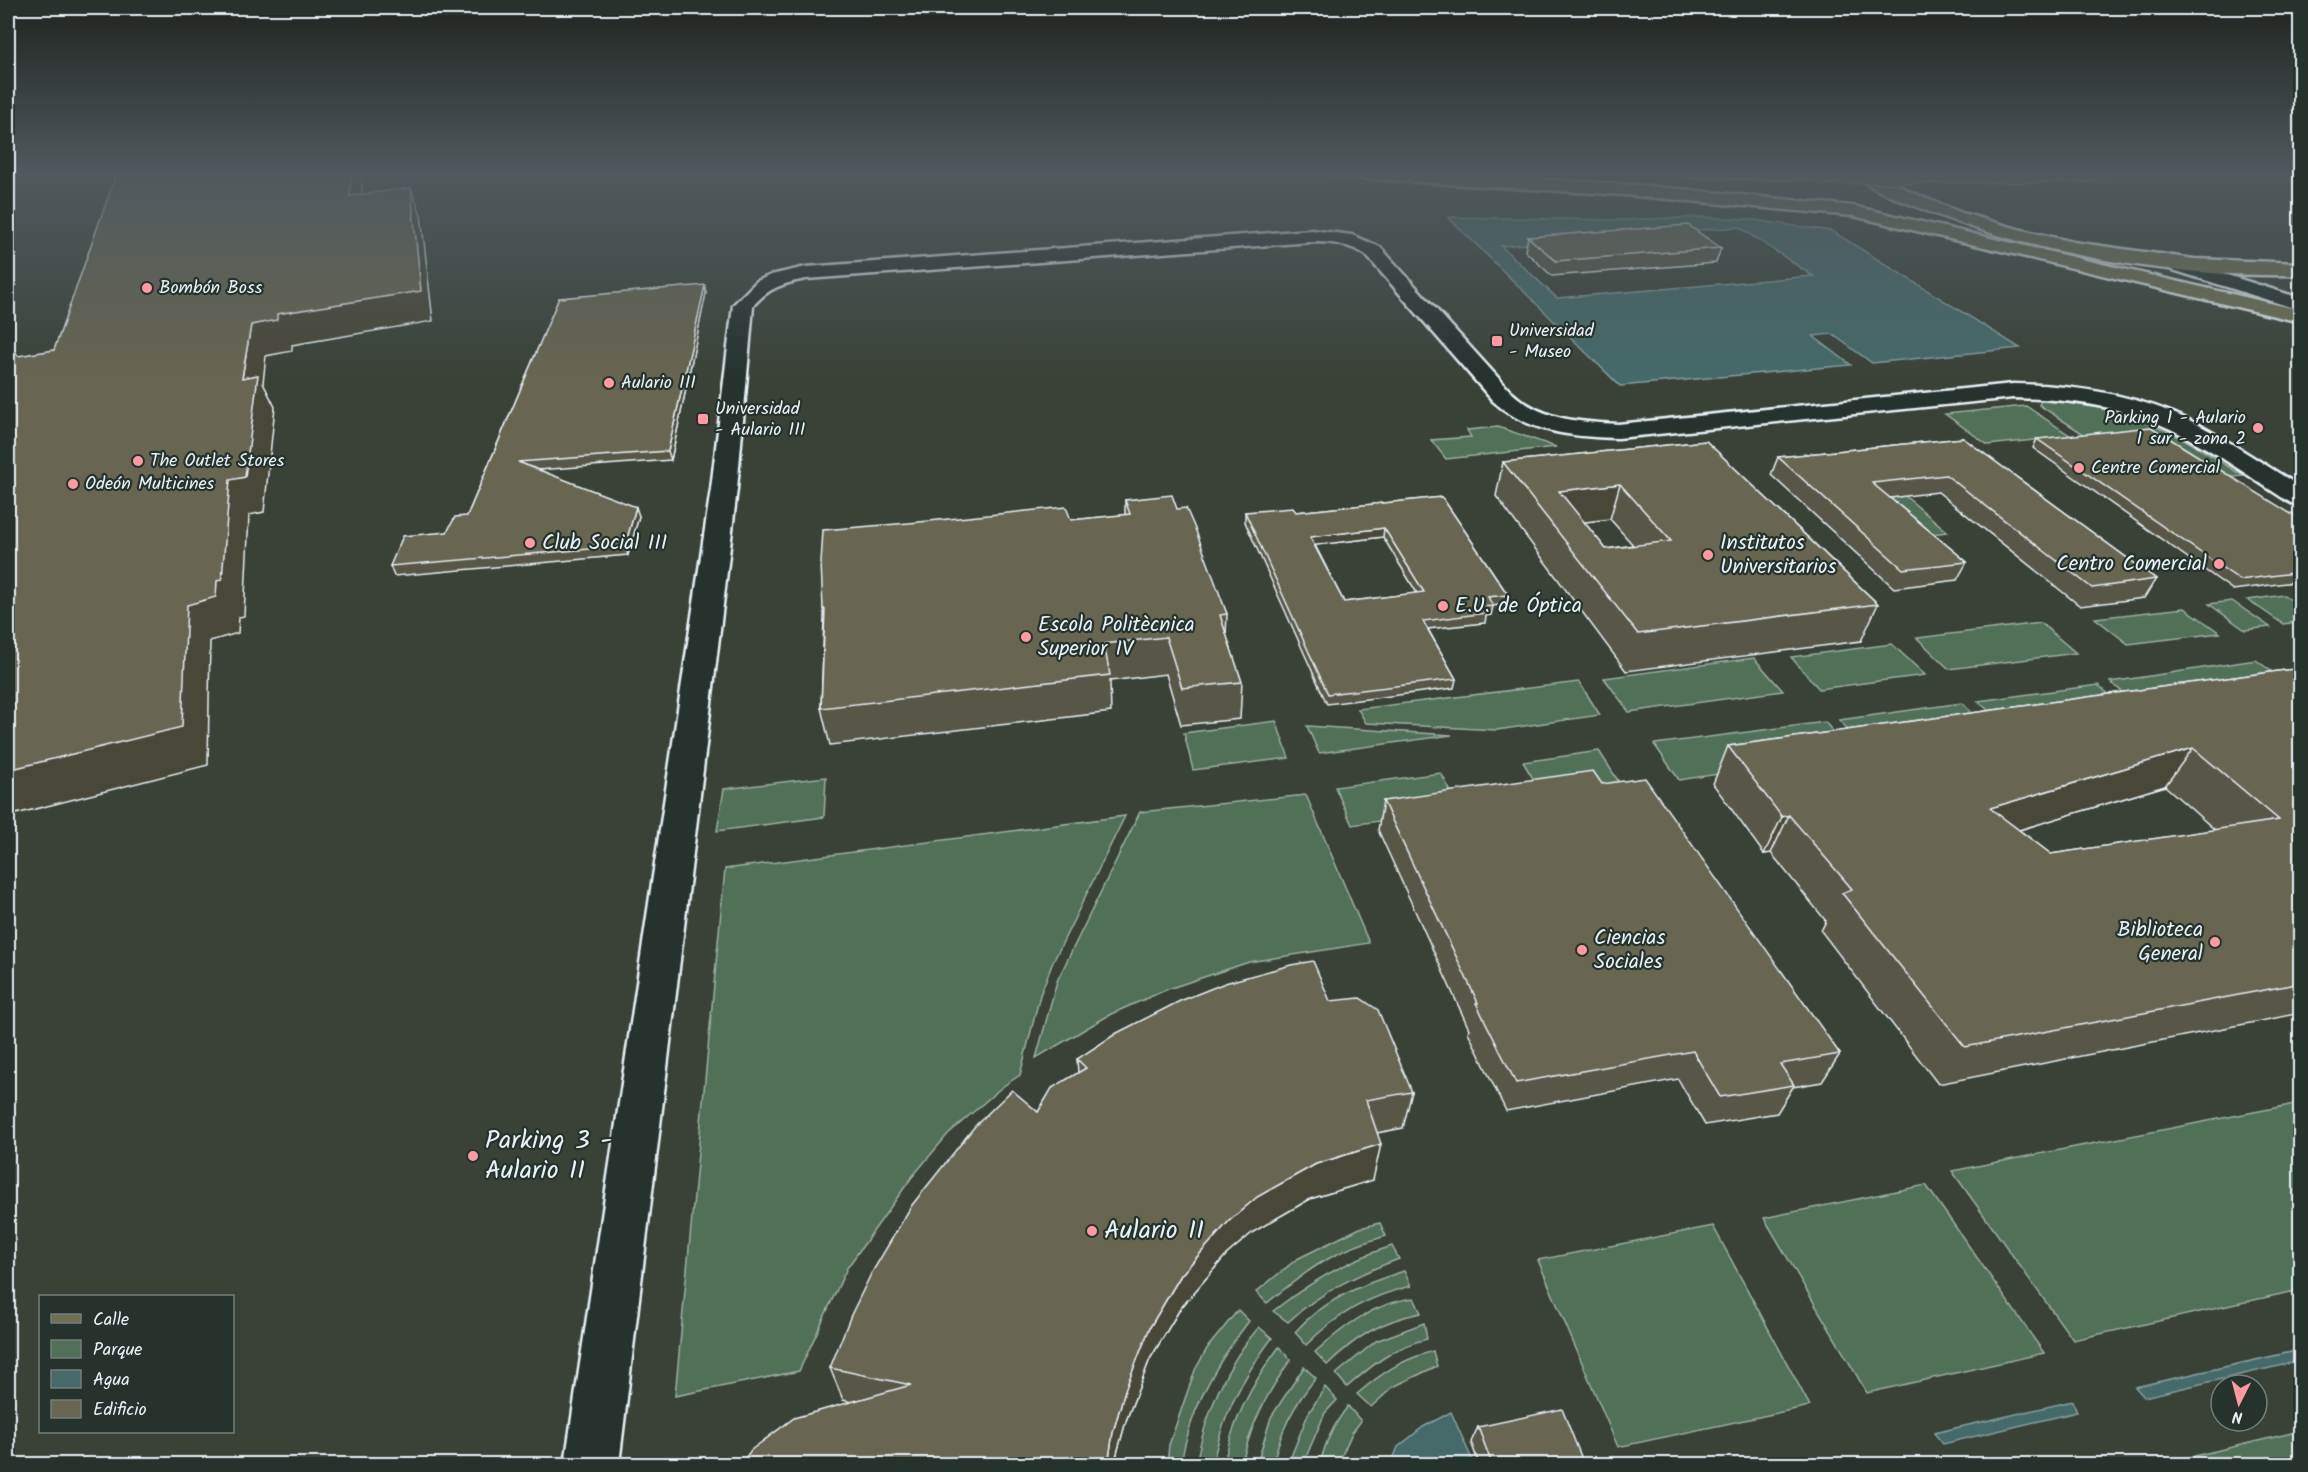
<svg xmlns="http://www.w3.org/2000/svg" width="2308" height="1472" font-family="Kalam,sans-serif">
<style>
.green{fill:#517059;stroke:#9cb0a8;stroke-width:1.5}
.water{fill:#456a69;stroke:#86a0a2;stroke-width:1.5;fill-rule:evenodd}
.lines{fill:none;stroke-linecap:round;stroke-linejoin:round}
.secondary-casing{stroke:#e8f1f8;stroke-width:5}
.primary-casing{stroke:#e8f1f8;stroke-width:5}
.highway-casing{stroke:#e8f1f8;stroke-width:5}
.secondary{fill:#26332d;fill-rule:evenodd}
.primary{fill:#706f52;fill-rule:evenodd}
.highway{fill:#706f52;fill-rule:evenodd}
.highway-bridge-casing{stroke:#e8f1f8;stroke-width:21;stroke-linecap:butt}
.highway-bridge{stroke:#706f52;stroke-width:19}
.wall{fill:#595746;stroke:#e8f1f8;stroke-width:1.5;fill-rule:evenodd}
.shaded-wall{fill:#494739;stroke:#e8f1f8;stroke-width:1.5}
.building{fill:#686551;stroke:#e8f1f8;stroke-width:1.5;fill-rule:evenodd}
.poi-dot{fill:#ff9aa2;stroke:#26332d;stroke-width:2}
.labels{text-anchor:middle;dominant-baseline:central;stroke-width:4.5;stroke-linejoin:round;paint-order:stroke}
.far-poi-label{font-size:18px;fill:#e8f1f8;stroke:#26332d;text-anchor:start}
.poi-label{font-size:21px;fill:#e8f1f8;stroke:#26332d;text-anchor:start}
.near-poi-label{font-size:26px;fill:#e8f1f8;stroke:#26332d;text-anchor:start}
</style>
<rect width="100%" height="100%" fill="#3a4238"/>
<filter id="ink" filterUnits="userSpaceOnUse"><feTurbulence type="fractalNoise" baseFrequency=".0167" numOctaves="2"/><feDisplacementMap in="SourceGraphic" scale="12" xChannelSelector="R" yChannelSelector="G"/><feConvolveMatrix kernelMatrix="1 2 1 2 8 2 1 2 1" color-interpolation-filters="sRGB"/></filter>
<g filter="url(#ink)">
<!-- green -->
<g class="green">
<path d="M2042 398C2089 402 2137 416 2180 437 2201 448 2222 463 2243 476L2226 478 2085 435 2039 405Z"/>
<polygon points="2026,406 2071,436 1988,445 1945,414"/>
<polygon points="1498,427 1556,447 1446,459 1431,440 1471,437 1467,430"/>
<polygon points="1905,496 1948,532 1907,537 1864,500"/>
<polygon points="2284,595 2300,607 2300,622 2283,624 2248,600"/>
<polygon points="2232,601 2270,627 2245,630 2209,604"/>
<polygon points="2185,608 2220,633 2128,644 2095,618"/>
<polygon points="2041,623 2076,653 1949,669 1917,638"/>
<polygon points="1892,644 1925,675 1819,689 1791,657"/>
<polygon points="1754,658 1783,691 1629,712 1604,678"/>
<polygon points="2256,660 2300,692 2150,714 2110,682"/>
<polygon points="1579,682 1600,715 1497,730 1366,723 1358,709"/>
<polygon points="2098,685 2137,718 2016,736 1978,701"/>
<polygon points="1962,703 1998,738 1872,755 1839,720"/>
<polygon points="1276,721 1289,758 1193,770 1184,733"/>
<polygon points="1825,722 1852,754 1679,780 1654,744"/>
<polygon points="1307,726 1452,735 1319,753"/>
<polygon points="1599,751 1619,782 1543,795 1523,762"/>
<polygon points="1441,773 1460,809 1352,825 1335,787"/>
<polygon points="826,777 824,817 717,831 724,789"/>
<polygon points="1306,795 1369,943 1249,962 1168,989 1111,1014 1036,1058 1057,981 1140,812"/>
<polygon points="1125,816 1053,962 1040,995 1020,1075 1002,1087 948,1134 912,1177 847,1268 799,1371 675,1396 725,869"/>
<polygon points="2300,1103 2300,1290 2073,1340 1952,1171"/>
<polygon points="1926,1185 2044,1353 1867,1393 1764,1218"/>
<path d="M1380 1223 1386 1236C1332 1251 1310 1268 1267 1303L1256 1292 1297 1259 1360 1228Z"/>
<polygon points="1713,1226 1810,1406 1618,1447 1538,1260"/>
<path d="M1392 1246 1399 1259C1358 1274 1320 1292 1288 1322L1273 1311C1310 1282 1347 1260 1392 1246Z"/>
<path d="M1404 1271 1411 1286C1369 1296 1337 1314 1306 1345L1295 1332C1324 1299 1363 1284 1404 1271Z"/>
<path d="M1414 1298 1421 1313C1380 1321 1356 1337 1327 1365L1315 1352C1343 1327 1375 1302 1414 1298Z"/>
<path d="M1238 1310 1249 1321C1216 1363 1189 1412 1181 1464H1167L1169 1445 1195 1370 1208 1347Z"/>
<path d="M1424 1323 1427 1339C1395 1346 1371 1366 1347 1387L1336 1374 1376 1341Z"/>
<path d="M1259 1327 1272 1338C1244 1375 1221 1418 1213 1464H1196C1205 1415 1226 1364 1259 1327Z"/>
<path d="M1279 1347 1291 1360C1267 1392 1250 1425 1242 1464H1224C1232 1421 1253 1382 1279 1347Z"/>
<path d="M1433 1351 1437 1366 1393 1387 1371 1407 1357 1394C1383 1372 1401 1360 1433 1351Z"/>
<path d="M1304 1367 1316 1378C1294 1404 1280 1431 1273 1464H1257L1271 1417Z"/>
<polygon points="1325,1387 1337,1400 1325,1413 1303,1464 1288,1464 1308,1414"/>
<path d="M1348 1406 1361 1421 1352 1433 1338 1464H1320C1325 1442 1334 1424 1348 1406Z"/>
<polygon points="2300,1431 2300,1464 2175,1464 2173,1461"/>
</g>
<!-- water -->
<g class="water">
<path d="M1448 217 1618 220 1704 217 1747 219 1832 231 2020 348 1872 363 1832 334 1813 336 1851 365 1620 386ZM1739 227 1813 276 1557 298 1501 246Z"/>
<polygon points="2300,1350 2300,1361 2144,1397 2135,1387"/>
<polygon points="2072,1401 2077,1412 1943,1444 1934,1433"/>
<polygon points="1451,1412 1474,1464 1391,1464 1398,1447 1423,1427"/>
</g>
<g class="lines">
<!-- secondary casing -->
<g class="secondary-casing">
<g id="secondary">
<path d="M1312 230 1352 235 1380 247 1510 391C1541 420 1577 422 1618 424L2013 384C2074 385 2135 394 2191 421 2229 440 2264 465 2300 486V505L2291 503C2246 475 2202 441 2152 421 2108 404 2061 399 2013 398L1618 438C1573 437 1528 433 1493 401L1366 255C1349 244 1332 242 1312 242L806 279C784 283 768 288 753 306L737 489 619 1464H565L711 489 733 305 757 281 771 275 806 267Z"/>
<polygon points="2161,254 2300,298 2300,310 2154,264 2151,260 2154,256"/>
</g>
</g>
<!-- primary casing -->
<g class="primary-casing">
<path id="primary" d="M1853 172H1874L1911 192 1962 213 2018 229 2073 242 2194 259 2300 263V275C2171 278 2036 255 1917 207 1900 200 1863 186 1853 172Z"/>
</g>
<!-- highway casing -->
<g class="highway-casing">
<g id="highway">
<polygon points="1328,172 1422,172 1649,186 1853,206 2300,310 2300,322 1853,216 1624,195 1336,177"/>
<polygon points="1682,172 1826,172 1827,174 1819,179 1690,177"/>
</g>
</g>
<!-- secondary -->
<use href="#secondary" class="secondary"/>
<!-- primary -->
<use href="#primary" class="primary"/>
<!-- highway -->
<use href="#highway" class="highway"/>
<!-- highway-bridge casing -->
<g class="highway-bridge-casing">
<polyline id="highway-bridge" points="1819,174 2111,172"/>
</g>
<!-- highway-bridge -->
<use href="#highway-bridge" class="highway-bridge"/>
</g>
<!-- wall -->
<g class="wall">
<polygon points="1528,237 1721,248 1716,263 1552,276 1525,251"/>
<polygon points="706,293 671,460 538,470 639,516 628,555 394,576 390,566 447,532 467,516 559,298"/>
<polygon points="1963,438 2156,579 2144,598 2080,606 1938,492 1890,498 1967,562 1957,580 1894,588 1771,475 1778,457"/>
<polygon points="2037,439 2301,520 2301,581 2233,590 2033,448"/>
<path d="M1706 441 1878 604 1861 641 1626 671 1496 496 1503 462ZM1610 519 1633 545 1606 549 1584 522Z"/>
<path d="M1442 497 1508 595 1506 604 1493 606 1491 615 1486 616 1485 623 1428 629 1456 679 1454 688 1327 704 1245 522V512H1296ZM1383 537 1417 593 1344 602 1315 545Z"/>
<polygon points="1125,500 1177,509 1227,614 1226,635 1242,682 1240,719 1181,725 1166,674 1110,681 1111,712 830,745 821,708 824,617 823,609 1071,520 1125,515"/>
<path d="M2301 668V1013L1938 1084 1821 931 1826 921 1771 853 1764 854 1713 784 1728 746ZM2165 786 2215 830 2051 854 2019 830Z"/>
<polygon points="1602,784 1840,1054 1822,1082 1793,1087 1777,1113 1705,1125 1678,1079 1506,1111 1468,1032 1469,1029 1378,830 1383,801"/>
<polygon points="1330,1001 1412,1092 1403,1128 1377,1133 1373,1180 1310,1199 1253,1232 1226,1255 1180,1309 1150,1359 1126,1421 1114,1464 741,1464 852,1402 843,1400 830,1368 1038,1112 1078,1073 1077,1059"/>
<polygon points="1478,1427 1584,1464 1479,1464 1471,1442"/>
</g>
<!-- shaded-wall -->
<g class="shaded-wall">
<polygon points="351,172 362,172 362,223 350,196"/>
<polygon points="411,188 421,215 433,321 292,345 292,351 266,356 263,383 275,407 264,512 249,515 244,616 239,617 238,633 210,641 208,765 8,816 8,770 187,605 217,581 242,378 251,325 277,314"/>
<polygon points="705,285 706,293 671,460 668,451"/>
<polygon points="1620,484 1610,519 1553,526 1559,491"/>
<polygon points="636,507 639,516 628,555 625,546"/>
<polygon points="1384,528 1383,537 1309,546 1310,537"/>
<polygon points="2193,748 2165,786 1966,846 1990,808"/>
<polygon points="1789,815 1771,853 1764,854 1782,817"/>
<polygon points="1381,1144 1373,1180 1310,1199 1253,1232 1226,1255 1180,1309 1150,1359 1126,1421 1114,1464 1108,1464 1113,1432 1125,1390 1150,1327 1181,1275 1229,1221 1257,1197 1316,1164"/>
</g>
<!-- building -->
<g class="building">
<polygon points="117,172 351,172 350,196 411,188 421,291 277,314 277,320 251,325 242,378 258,375 245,477 230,480 222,579 217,581 216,597 187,605 182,727 8,770 8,339 18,356 54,350"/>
<polygon points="1688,225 1721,248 1556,261 1528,237"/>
<polygon points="705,285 668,451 518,462 636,507 625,546 390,566 403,536 447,532 455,517 467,516 559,298"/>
<polygon points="2151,427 2301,520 2301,572 2240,580 2037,439"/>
<polygon points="1963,438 2156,579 2092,588 1946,475 1872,483 1967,562 1903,569 1778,457"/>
<path d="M1706 441 1878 604 1638 634 1503 462ZM1620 484 1671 541 1606 549 1559 491Z"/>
<polygon points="1172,495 1177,509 1186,508 1196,531 1227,614 1220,615 1242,682 1182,688 1166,637 1104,644 1110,675 821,708 825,609 823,609 821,563 823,530 909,523 1066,507 1071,520 1130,514 1125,500"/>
<path d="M1442 497 1508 595 1488 597 1493 606 1483 607 1487 613 1423 621 1456 679 1328 694 1245 512 1293 508 1296 512ZM1384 528 1424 592 1344 602 1310 537Z"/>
<path d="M2301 668V983L1965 1047 1842 893 1852 889 1789 815 1782 817 1728 746ZM2193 748 2279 820 2051 854 1990 808Z"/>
<polygon points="1593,771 1602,784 1645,778 1840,1054 1780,1064 1794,1085 1720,1097 1693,1051 1516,1083 1476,1003 1478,1003 1383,801"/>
<polygon points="1313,961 1330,1001 1360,998 1378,1010 1412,1092 1366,1100 1381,1144 1316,1164 1257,1197 1229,1221 1181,1275 1150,1327 1125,1390 1113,1432 1108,1464 741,1464 751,1450 794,1418 911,1385 830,1368 851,1315 871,1274 912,1205 975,1126 1012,1090 1038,1112 1052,1088 1086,1068 1077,1059 1117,1033 1180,1001 1225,983 1291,965"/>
<polygon points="1562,1409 1584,1464 1492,1464 1478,1427"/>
</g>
</g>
<!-- sky -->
<linearGradient id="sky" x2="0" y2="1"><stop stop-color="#20241f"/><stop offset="0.46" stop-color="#4f5a5e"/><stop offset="1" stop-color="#4f5a5e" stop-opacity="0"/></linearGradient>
<rect width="2308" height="378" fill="url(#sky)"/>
<!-- markers -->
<g class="poi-dot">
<circle cx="147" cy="288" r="6"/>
<rect x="1491" y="335" width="12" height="12" rx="3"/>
<circle cx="609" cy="383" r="6"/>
<rect x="697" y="413" width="12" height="12" rx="3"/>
<circle cx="2258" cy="428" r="6"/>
<circle cx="138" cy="461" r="6"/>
<circle cx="2079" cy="468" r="6"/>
<circle cx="73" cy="484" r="6"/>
<circle cx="530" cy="543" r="6"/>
<circle cx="1708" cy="555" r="6"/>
<circle cx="2219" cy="564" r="6"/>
<circle cx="1443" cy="606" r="6"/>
<circle cx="1026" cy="637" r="6"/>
<circle cx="2215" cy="942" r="6"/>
<circle cx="1582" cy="950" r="6"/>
<circle cx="473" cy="1156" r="6"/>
<circle cx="1092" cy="1231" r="6"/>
</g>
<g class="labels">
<!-- far-poi labels -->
<g class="far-poi-label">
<text x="159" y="288">Bombón Boss</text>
<text x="1509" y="331">Universidad<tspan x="1509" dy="21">- Museo</tspan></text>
<text x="621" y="383">Aulario III</text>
<text x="715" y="409">Universidad<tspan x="715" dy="21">- Aulario III</tspan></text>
<text x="2246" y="418" text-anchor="end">Parking 1 - Aulario<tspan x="2246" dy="21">I sur - zona 2</tspan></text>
<text x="150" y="461">The Outlet Stores</text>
<text x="2091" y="468">Centre Comercial</text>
<text x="85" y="484">Odeón Multicines</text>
</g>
<!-- poi labels -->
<g class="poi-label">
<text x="542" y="543">Club Social III</text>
<text x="1720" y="543">Institutos<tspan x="1720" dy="24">Universitarios</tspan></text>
<text x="2207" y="564" text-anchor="end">Centro Comercial</text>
<text x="1455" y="606">E.U. de Óptica</text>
<text x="1038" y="625">Escola Politècnica<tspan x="1038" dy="24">Superior IV</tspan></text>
<text x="2203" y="930" text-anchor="end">Biblioteca<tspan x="2203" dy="24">General</tspan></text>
<text x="1594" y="938">Ciencias<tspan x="1594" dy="24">Sociales</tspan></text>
</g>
<!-- near-poi labels -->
<g class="near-poi-label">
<text x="485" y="1141">Parking 3 -<tspan x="485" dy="30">Aulario II</tspan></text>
<text x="1104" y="1231">Aulario II</text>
</g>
</g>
<!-- margin -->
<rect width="2308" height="1472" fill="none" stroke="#26332d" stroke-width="30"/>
<rect x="15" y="15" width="2278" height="1442" fill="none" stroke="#e8f1f8" stroke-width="2" filter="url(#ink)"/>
<!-- legend -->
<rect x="39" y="1295" width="195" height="138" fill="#26332d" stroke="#747f7e" stroke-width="1.5"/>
<rect x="51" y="1314" width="30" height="9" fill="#706f52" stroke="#747f7e" stroke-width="1.5"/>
<text x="93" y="1325" font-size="18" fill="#e8f1f8">Calle</text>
<rect x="51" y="1340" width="30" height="18" fill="#517059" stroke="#747f7e" stroke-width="1.5"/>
<text x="93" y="1355" font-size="18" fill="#e8f1f8">Parque</text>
<rect x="51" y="1370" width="30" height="18" fill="#456a69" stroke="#747f7e" stroke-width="1.5"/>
<text x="93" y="1385" font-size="18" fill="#e8f1f8">Agua</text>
<rect x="51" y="1400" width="30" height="18" fill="#686551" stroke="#747f7e" stroke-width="1.5"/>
<text x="93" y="1415" font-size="18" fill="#e8f1f8">Edificio</text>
<!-- north arrow -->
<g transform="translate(2239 1403) rotate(186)"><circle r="28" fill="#26332d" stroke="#747f7e" stroke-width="1.5"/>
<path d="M0-4.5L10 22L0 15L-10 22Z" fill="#ff9aa2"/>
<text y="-9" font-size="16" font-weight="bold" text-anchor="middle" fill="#e8f1f8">N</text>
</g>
</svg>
